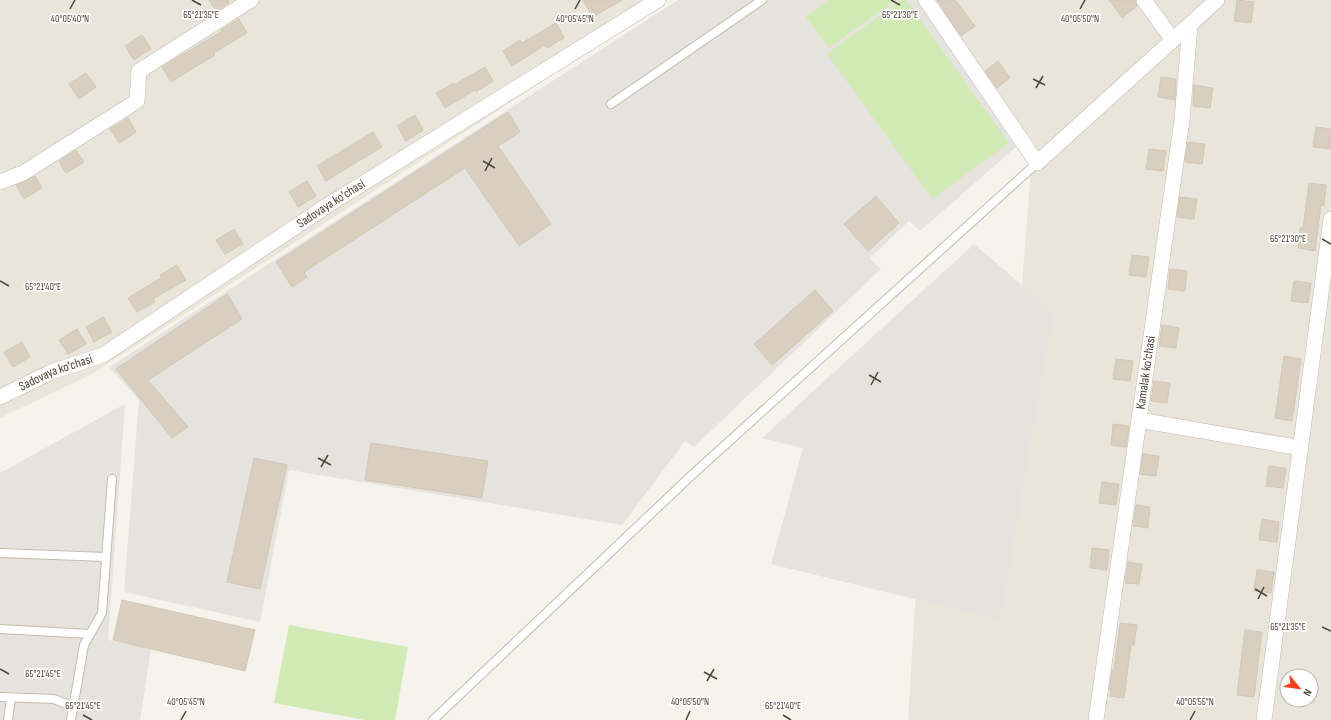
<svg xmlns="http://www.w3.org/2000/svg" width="1331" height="720" font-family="'Sofia Sans Condensed',sans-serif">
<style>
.residential{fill:#eae5da;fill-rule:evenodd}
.industrial{fill:#e6e2dd}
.green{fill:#d2eab5}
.building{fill:#d8cfc1;stroke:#d3c7b4}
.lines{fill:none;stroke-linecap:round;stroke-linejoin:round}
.lane-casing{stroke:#c2bbae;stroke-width:10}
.street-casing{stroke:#c2bbae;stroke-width:16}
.lane{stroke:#fff;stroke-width:8}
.street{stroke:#fff;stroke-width:15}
.ticks{fill:none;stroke:#4b4439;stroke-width:1.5}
.labels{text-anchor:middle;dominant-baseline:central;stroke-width:3.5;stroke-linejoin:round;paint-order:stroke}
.street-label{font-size:13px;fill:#4b4439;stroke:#fff}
.ticks-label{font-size:10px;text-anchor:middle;fill:#4b4439;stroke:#fff;stroke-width:3.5;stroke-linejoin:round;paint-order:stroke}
</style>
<rect width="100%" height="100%" fill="#f6f3ec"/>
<!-- residential -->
<g class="residential">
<polygon points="0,0 668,0 94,373 0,418"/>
<path d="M931 0H1331V720H908L916 589 997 605 1033 143ZM1287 676H1311V700H1287Z"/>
</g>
<!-- industrial -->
<g class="industrial">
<polygon points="678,0 918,0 1016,147 920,231 909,221 870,258 881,269 694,447 685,441 622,525 289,470 260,622 124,592 139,400 109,367"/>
<polygon points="974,244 1053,312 1000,620 771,564 803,448 762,438"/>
<polygon points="125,404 108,640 151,648 140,720 0,720 0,473"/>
</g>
<!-- green -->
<g class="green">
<polygon points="829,0 896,0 829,48 806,17"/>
<polygon points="901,0 906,0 1009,143 932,199 827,54"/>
<polygon points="289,625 408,647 395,720 365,720 274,703"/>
</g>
<!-- building -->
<g class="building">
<polygon points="209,0 228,0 229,3 216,11"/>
<polygon points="583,0 622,0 593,17"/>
<polygon points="937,0 955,0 975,26 961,36"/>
<polygon points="1109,0 1135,0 1137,6 1122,18"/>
<polygon points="1237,0 1254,2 1251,23 1234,21"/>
<polygon points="239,19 247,33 214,53 215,55 171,82 162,67 222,31 221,30"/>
<polygon points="556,23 564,38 547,48 545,45 512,66 503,51 520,40 522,43"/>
<polygon points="142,35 151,49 134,60 125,46"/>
<polygon points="998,61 1010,78 997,88 985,71"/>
<polygon points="485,67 493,81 476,92 475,90 445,108 436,93 454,83 454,85"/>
<polygon points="86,73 96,87 79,99 69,84"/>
<polygon points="1161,77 1176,79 1175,100 1158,97"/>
<polygon points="1194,85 1213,88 1210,108 1193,106"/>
<polygon points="508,112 520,132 498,146 551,224 519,246 465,168 304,272 307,277 292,287 276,262"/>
<polygon points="415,115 423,130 406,141 397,126"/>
<polygon points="128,118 136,132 119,143 110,129"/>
<polygon points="1316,127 1331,129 1331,149 1313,147"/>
<polygon points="373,132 382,147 326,181 317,166"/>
<polygon points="1188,142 1205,144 1202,164 1185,162"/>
<polygon points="1149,149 1166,151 1163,171 1146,169"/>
<polygon points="76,150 84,162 66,173 59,161"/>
<polygon points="35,176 42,188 24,199 16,185"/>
<polygon points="307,181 316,196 298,207 289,192"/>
<polygon points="1309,183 1326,185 1324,206 1321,205 1315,251 1298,248 1300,228 1303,228"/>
<polygon points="876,196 899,223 868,251 844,224"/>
<polygon points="1180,197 1197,199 1194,219 1177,217"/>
<polygon points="234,229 243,244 225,254 216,240"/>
<polygon points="1132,255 1149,257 1146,277 1129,275"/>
<polygon points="177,265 186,280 153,299 155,302 137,312 128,298 161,278 160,275"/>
<polygon points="1170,269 1187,271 1185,291 1168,289"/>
<polygon points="1294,281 1311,283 1308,303 1291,301"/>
<polygon points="815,290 833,311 772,365 754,344"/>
<polygon points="227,294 242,319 148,380 188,427 172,438 116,369"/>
<polygon points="103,317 112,332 94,342 86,327"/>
<polygon points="1162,325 1179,328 1176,348 1159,346"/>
<polygon points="77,329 86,344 68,354 59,340"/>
<polygon points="22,342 30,357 13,367 4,352"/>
<polygon points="1284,356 1301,359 1292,421 1275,418"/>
<polygon points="1116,359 1133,361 1130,381 1113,379"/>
<polygon points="1154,381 1170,383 1167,403 1151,401"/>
<polygon points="1113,424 1129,426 1126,447 1111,445"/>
<polygon points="371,443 488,461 482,498 365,480"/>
<polygon points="1143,454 1159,456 1156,476 1140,474"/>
<polygon points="254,458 287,465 260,589 227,582"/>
<polygon points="1269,466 1286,468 1283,488 1266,486"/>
<polygon points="1102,482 1119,484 1116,505 1099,503"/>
<polygon points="1136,505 1150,507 1148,528 1133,526"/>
<polygon points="1262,519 1279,522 1277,542 1259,540"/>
<polygon points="1092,548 1109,550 1107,570 1090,568"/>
<polygon points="1128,562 1142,564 1139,584 1125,583"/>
<polygon points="1257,570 1274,572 1271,593 1254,591"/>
<polygon points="122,600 255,630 245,671 113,640"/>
<polygon points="1120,623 1137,625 1134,645 1131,645 1124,698 1110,696 1111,690 1109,690 1112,670 1114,670"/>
<polygon points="1245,630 1262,632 1254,697 1237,695"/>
</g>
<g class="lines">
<!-- lane casing -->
<g class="lane-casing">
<g id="lane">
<polyline points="611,104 762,0"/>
<polyline points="0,553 106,557"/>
<polyline points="0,629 90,634"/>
<polyline points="0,697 54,699 73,707"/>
<polyline points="8,720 11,698"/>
<polyline points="71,720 84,645 102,613 112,479"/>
<polyline points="433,720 693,474 1037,163"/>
</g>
</g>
<!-- street casing -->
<g class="street-casing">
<g id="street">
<polyline points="926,0 1037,163 1217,0"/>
<polyline points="1144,0 1173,40"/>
<polyline points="0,182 23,173 137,101 139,71 251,0"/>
<path id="s1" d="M0 397 51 372 103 355 328 205 658 0"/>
<polyline points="1139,420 1301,448"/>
<path id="s2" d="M1096 720 1182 120 1190 25"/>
<polyline points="1264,720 1331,219"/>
</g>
</g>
<!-- lane -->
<use href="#lane" class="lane"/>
<!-- street -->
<use href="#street" class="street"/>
</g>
<!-- ticks -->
<path class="ticks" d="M192 0 201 5M891 0 900 5M70 9 75 0M575 9 580 0M1080 9 1085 0M1033 79 1045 85M1036 88 1043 76M483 161 495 168M485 171 492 158M1322 239 1331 244M0 281 9 286M869 375 881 382M871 385 878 372M318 458 331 465M321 467 328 455M1255 589 1267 596M1258 599 1264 587M1322 627 1331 631M0 669 9 674M704 672 717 679M707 681 714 669M83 715 92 720M783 715 791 720M181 720 186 711M686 720 690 711M1190 720 1195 711"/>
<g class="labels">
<!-- street labels -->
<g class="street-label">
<text stroke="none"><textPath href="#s1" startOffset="385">Sadovaya ko'chasi</textPath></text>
<text stroke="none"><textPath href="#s1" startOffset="61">Sadovaya ko'chasi</textPath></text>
<text stroke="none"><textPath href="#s2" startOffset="351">Kamalak ko'chasi</textPath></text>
</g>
</g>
<g class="ticks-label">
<text x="201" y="18">65°21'35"E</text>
<text x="900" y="18">65°21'30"E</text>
<text x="70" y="22">40°05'40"N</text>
<text x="575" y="22">40°05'45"N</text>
<text x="1080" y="22">40°05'50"N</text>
<text x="1288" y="242">65°21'30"E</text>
<text x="43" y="290">65°21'40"E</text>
<text x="1288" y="630">65°21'35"E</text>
<text x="43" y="677">65°21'45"E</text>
<text x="186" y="705">40°05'45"N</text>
<text x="690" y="705">40°05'50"N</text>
<text x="1195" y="705">40°05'55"N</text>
<text x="83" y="709">65°21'45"E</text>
<text x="783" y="709">65°21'40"E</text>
</g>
<!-- north arrow -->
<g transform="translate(1299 688) rotate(119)"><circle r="19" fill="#ffffff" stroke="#b7b4b0"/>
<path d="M0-3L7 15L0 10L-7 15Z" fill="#fc3f1d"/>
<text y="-6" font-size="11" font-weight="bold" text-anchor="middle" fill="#4b4439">N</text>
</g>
</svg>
